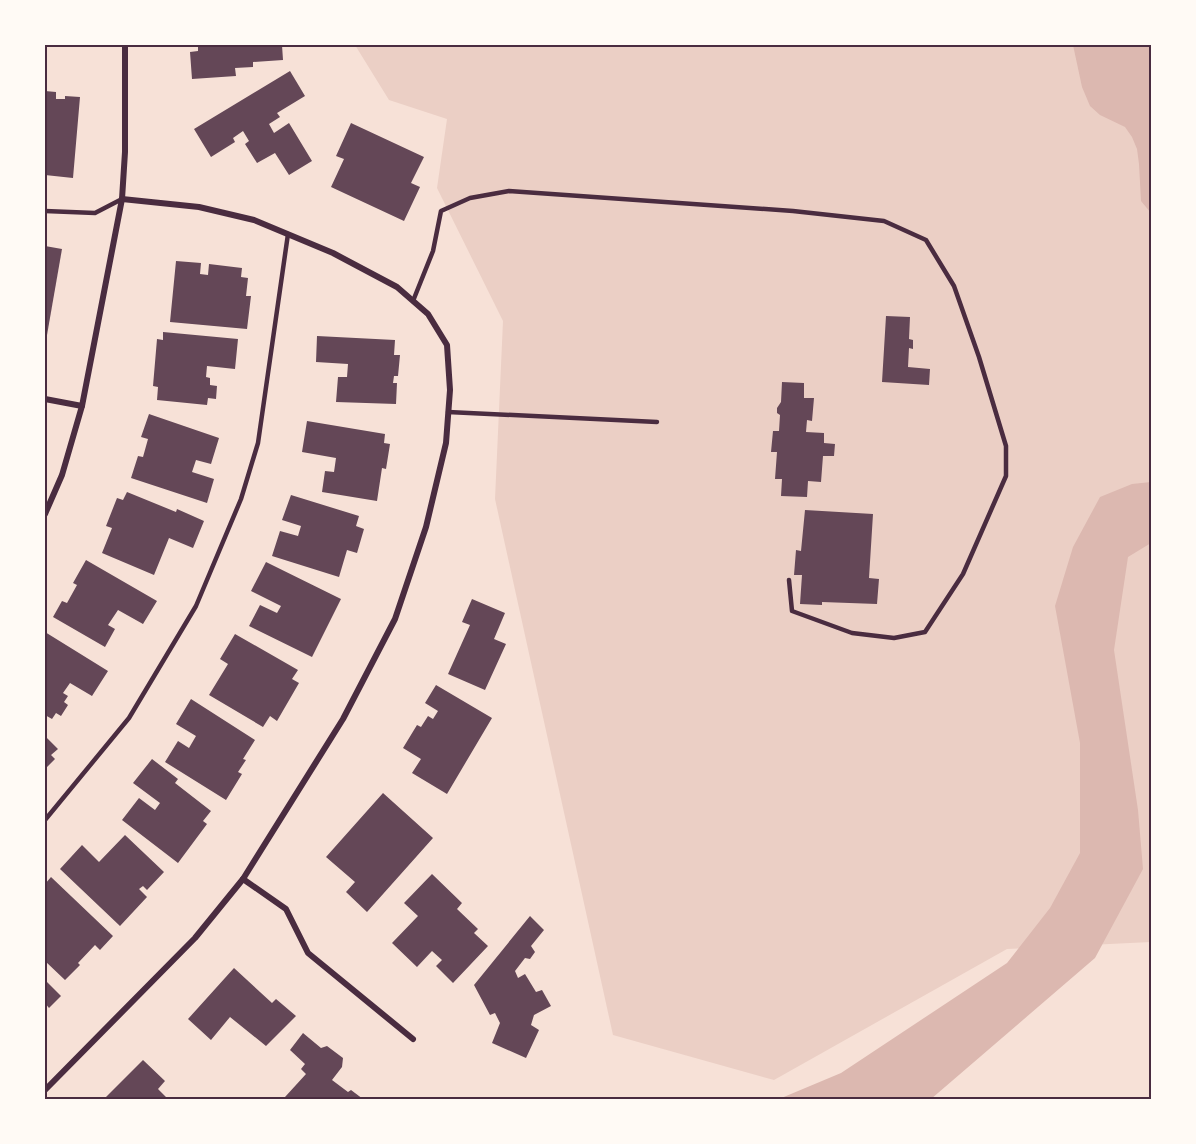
<svg xmlns="http://www.w3.org/2000/svg" width="1196" height="1144" font-family="'Work Sans',sans-serif">
<style>
.green{fill:#ebcfc5}
.water{fill:#dcb8b0}
.building{fill:#644757}
.lines{fill:none;stroke-linecap:round;stroke-linejoin:round}
.service{stroke:#4a2c40;stroke-width:4.5}
.minor{stroke:#4a2c40;stroke-width:6}
.neatline{fill:none;stroke:#4a2c40;stroke-width:2}
</style>
<rect width="100%" height="100%" fill="#f7e1d7"/>
<!-- green -->
<polygon class="green" points="355,45 1151,45 1151,942 1007,949 774,1080 613,1035 495,499 503,321 437,188 447,119 389,100"/>
<!-- water -->
<g class="water">
<polygon points="1073,45 1151,45 1151,213 1141,201 1139,164 1137,149 1132,137 1125,127 1100,115 1090,106 1082,87"/>
<polygon points="1151,482 1151,543 1128,557 1114,650 1138,810 1143,869 1095,958 931,1099 779,1099 841,1073 1007,963 1050,908 1080,853 1080,743 1055,606 1073,547 1100,497 1132,484"/>
</g>
<!-- building -->
<g class="building">
<polygon points="198,45 282,45 283,60 253,62 253,67 235,68 236,76 192,79 190,52 198,51"/>
<polygon points="290,71 305,96 277,113 280,117 269,124 274,133 289,123 312,161 289,175 275,153 257,163 245,144 249,141 243,131 233,138 235,142 211,157 194,129"/>
<polygon points="45,91 56,92 56,99 65,99 65,96 80,97 73,178 45,175"/>
<polygon points="351,123 424,157 411,183 420,187 404,221 331,187 344,159 336,156"/>
<polygon points="45,246 62,249 47,335 45,335"/>
<polygon points="176,261 201,263 200,274 208,275 209,264 242,268 241,277 248,278 246,296 251,296 247,329 170,322"/>
<polygon points="886,316 910,317 909,339 913,340 913,349 909,348 908,367 930,369 929,385 882,382"/>
<polygon points="163,332 238,339 235,369 207,366 206,377 210,378 210,385 217,386 216,399 208,398 207,405 157,400 158,387 153,386 157,339 163,340"/>
<polygon points="317,336 395,340 394,355 400,355 398,376 394,376 393,383 397,383 396,404 336,402 338,377 347,377 348,364 316,362"/>
<polygon points="782,382 804,383 804,398 814,398 812,421 807,420 806,432 824,433 824,443 835,444 834,456 823,456 821,482 808,481 807,497 781,496 782,479 775,479 777,452 771,452 773,431 779,431 780,415 777,413 777,408 781,402"/>
<polygon points="149,414 219,438 211,464 196,460 192,472 214,479 207,503 131,478 138,456 143,457 148,439 141,437"/>
<polygon points="307,421 385,434 384,443 390,444 386,469 382,468 377,501 322,492 325,471 334,472 336,458 302,452"/>
<polygon points="127,492 176,512 177,509 204,521 193,548 169,538 154,575 102,553 112,528 106,526 117,498 123,500"/>
<polygon points="291,495 359,516 356,526 364,529 357,553 347,550 339,577 272,556 280,531 298,536 301,526 282,520"/>
<polygon points="805,510 873,514 869,578 879,579 877,604 822,602 822,605 800,604 802,575 794,575 796,550 801,551"/>
<polygon points="86,560 157,601 143,624 118,610 108,625 115,629 105,647 53,617 62,601 67,603 77,585 73,583"/>
<polygon points="266,562 341,599 312,657 249,626 260,605 277,613 281,606 251,591"/>
<polygon points="472,599 505,613 494,639 506,644 485,690 448,674 470,625 462,622"/>
<polygon points="45,632 108,671 92,696 70,683 63,693 68,696 64,702 68,705 61,716 56,713 52,719 45,715"/>
<polygon points="235,634 298,670 292,679 299,683 277,721 270,716 263,727 209,695 228,664 220,659"/>
<polygon points="436,685 492,718 447,794 412,773 421,759 403,748 417,725 421,727 428,716 433,719 438,711 425,703"/>
<polygon points="191,699 255,740 243,759 246,760 238,772 242,774 226,800 165,762 178,741 189,748 196,736 176,724"/>
<polygon points="45,736 58,749 51,755 55,759 45,769"/>
<polygon points="152,759 178,779 175,783 211,811 203,821 207,824 178,863 122,820 139,798 155,810 160,803 133,783"/>
<polygon points="383,793 433,838 367,912 346,892 355,882 326,857"/>
<polygon points="125,835 164,872 147,890 143,886 139,889 147,897 120,926 60,869 82,845 99,862"/>
<polygon points="432,874 462,903 457,909 478,929 474,933 488,946 453,983 436,966 442,960 432,951 417,967 392,943 418,916 404,903"/>
<polygon points="51,877 113,936 100,950 95,945 78,963 80,965 65,980 45,961 45,918 47,916 45,914 45,884"/>
<polygon points="530,916 544,930 531,946 535,952 530,959 525,958 515,971 518,978 525,974 536,992 542,990 551,1006 534,1015 531,1025 539,1030 526,1058 492,1043 500,1023 495,1013 490,1015 474,985"/>
<polygon points="234,968 272,1003 276,999 296,1016 266,1046 230,1017 211,1040 188,1019"/>
<polygon points="45,980 61,996 49,1008 45,1003"/>
<polygon points="303,1033 321,1048 327,1046 343,1058 342,1067 332,1080 348,1092 351,1090 363,1099 287,1099 285,1097 306,1074 301,1069 305,1064 290,1050"/>
<polygon points="143,1060 165,1081 158,1089 168,1099 104,1099"/>
</g>
<g class="lines">
<!-- service -->
<g class="service">
<polyline points="45,211 95,213 122,199"/>
<polyline points="413,301 433,251 441,211 470,198 509,191 793,211 884,221 926,240 954,286 979,357 1006,446 1006,476 963,574 925,632 894,638 852,633 792,611 789,580"/>
<polyline points="448,412 657,422"/>
<polyline points="45,820 129,718 196,606 241,499 258,443 288,234"/>
</g>
<!-- minor -->
<g class="minor">
<polyline points="45,399 82,406"/>
<polyline points="45,514 62,475 82,406 122,199 125,152 125,45"/>
<polyline points="243,879 286,909 308,953 413,1039"/>
<polyline points="45,1090 195,938 243,879 343,719 395,619 426,527 446,443 450,390 447,345 428,314 397,287 333,253 254,220 199,207 122,199"/>
</g>
</g>
<!-- border -->
<rect width="1196" height="1144" fill="none" stroke="#fffaf5" stroke-width="93"/>
<rect x="46" y="46" width="1104" height="1052" class="neatline"/>
</svg>
